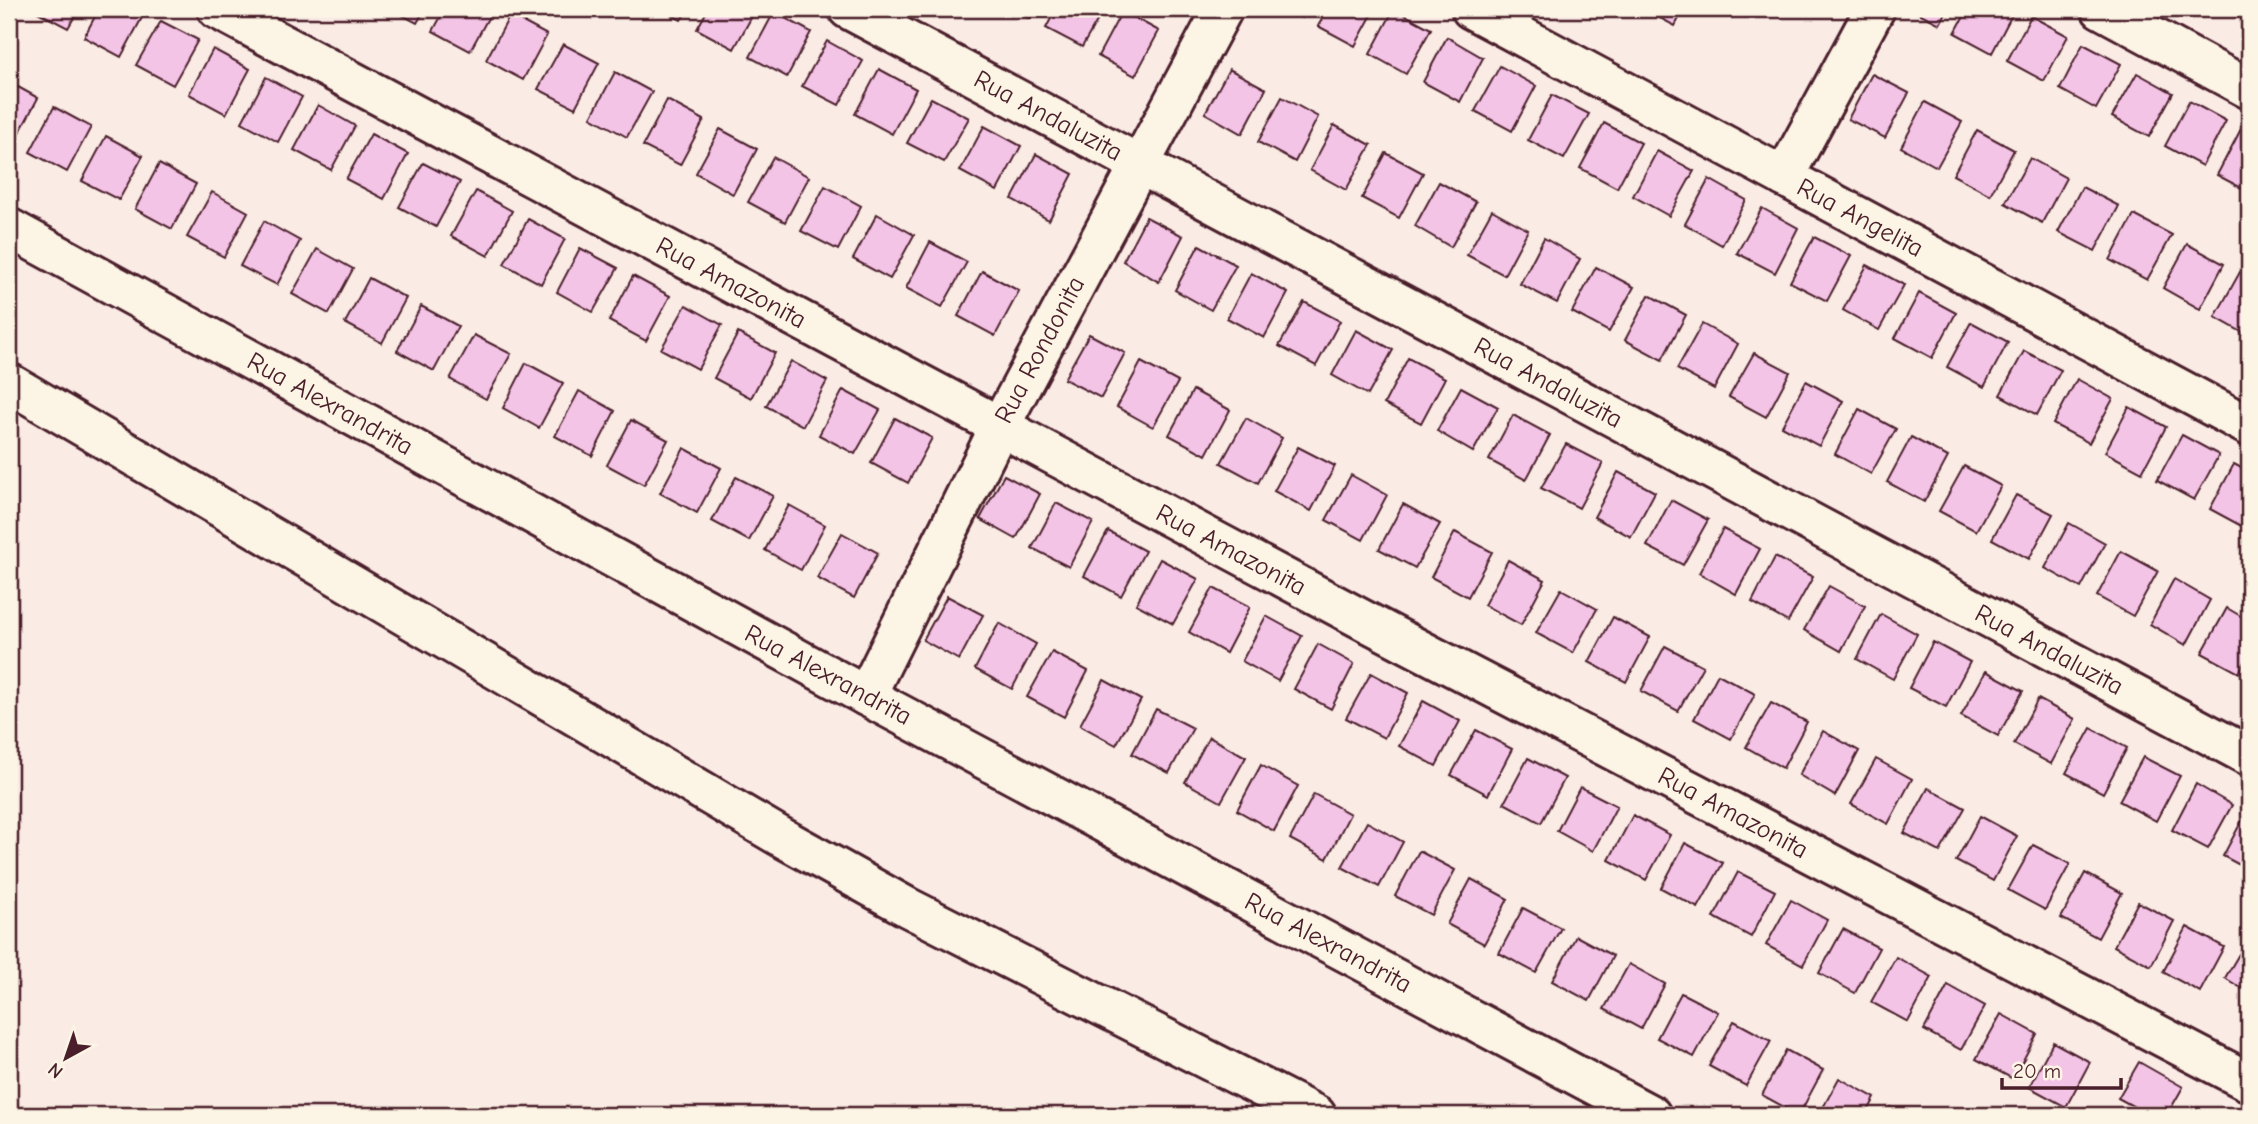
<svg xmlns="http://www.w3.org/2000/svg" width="2258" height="1124" font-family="'Comic Neue',sans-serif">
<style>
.building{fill:#f4c4e7;stroke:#4a1f2b;stroke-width:2}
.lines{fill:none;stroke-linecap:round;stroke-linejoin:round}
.minor-casing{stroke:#4a1f2b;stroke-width:44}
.minor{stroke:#fcf5e5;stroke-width:38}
.labels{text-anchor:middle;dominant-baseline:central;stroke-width:6;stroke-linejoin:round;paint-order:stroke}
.street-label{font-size:26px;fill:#4a1f2b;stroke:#fcf5e5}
</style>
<rect width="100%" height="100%" fill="#faebe5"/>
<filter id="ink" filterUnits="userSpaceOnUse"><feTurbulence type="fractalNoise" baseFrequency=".0143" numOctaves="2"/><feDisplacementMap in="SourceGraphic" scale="14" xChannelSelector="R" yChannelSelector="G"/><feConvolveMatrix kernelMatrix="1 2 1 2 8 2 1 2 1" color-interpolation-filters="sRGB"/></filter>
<g filter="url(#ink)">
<!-- building -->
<g class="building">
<polygon points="32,9 79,9 68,28"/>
<polygon points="99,9 140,9 145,12 121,57 84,37"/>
<polygon points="391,9 425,9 417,23"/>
<polygon points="445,9 493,9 470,51 433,31"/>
<polygon points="661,9 688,9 681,20"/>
<polygon points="708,9 756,9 734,49 697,29"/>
<polygon points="1011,9 1035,9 1030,19"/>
<polygon points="1056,9 1104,9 1082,47 1046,28"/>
<polygon points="1286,9 1307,9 1302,18"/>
<polygon points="1328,9 1375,9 1355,46 1318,26"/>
<polygon points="1394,9 1431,29 1406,74 1370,54"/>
<polygon points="1643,9 1684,9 1675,26"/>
<polygon points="1911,9 1948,9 1940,24"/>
<polygon points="1968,9 2015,9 1992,53 1955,33"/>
<polygon points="1122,11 1159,31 1135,76 1098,56"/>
<polygon points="774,12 811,32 787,77 750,57"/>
<polygon points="510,15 547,35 523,80 486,60"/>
<polygon points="2031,16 2068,36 2044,81 2007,61"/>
<polygon points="161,21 198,40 173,85 136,65"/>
<polygon points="1447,37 1483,58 1460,102 1423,82"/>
<polygon points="827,41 863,61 839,105 802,86"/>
<polygon points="563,44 599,63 575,108 538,89"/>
<polygon points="2083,44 2121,64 2096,109 2060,89"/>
<polygon points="213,49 250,69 226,114 189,94"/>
<polygon points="1500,66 1536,86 1512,131 1475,111"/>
<polygon points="879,69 916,89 892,134 855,114"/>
<polygon points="1229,69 1266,89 1242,134 1205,113"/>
<polygon points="615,72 652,92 627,137 591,117"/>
<polygon points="2137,73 2173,93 2149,137 2112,117"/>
<polygon points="1872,74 1909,93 1885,138 1848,119"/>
<polygon points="266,77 302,97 278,142 242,122"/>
<polygon points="9,82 38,98 14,143 9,140"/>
<polygon points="1552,95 1589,114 1564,159 1528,140"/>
<polygon points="1282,97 1318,117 1295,162 1258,142"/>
<polygon points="931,98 969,118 944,162 907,143"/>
<polygon points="667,100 704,120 680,165 643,146"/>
<polygon points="2189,101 2226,121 2202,166 2165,146"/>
<polygon points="1925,102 1962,122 1937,167 1901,147"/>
<polygon points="318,105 355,126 331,170 294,150"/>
<polygon points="54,107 91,127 67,172 30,152"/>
<polygon points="1604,123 1641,143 1617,188 1580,168"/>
<polygon points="1334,125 1371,145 1346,190 1310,170"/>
<polygon points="984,126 1021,146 997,191 960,171"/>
<polygon points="720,129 757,149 733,194 696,173"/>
<polygon points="2241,129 2249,134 2249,192 2217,175"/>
<polygon points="1977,130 2014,150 1990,195 1953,175"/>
<polygon points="371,134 408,154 384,199 346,179"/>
<polygon points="106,136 143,156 119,200 82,181"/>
<polygon points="1657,151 1694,171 1669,216 1633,196"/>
<polygon points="1386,153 1423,173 1399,218 1362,198"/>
<polygon points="1036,154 1073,174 1049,220 1012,199"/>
<polygon points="773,157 809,177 785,222 748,202"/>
<polygon points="2030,158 2066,178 2042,223 2005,203"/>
<polygon points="423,163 460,182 436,227 399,207"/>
<polygon points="159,164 196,184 172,229 135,209"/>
<polygon points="1709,179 1746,200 1722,245 1685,224"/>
<polygon points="1439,182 1476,202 1451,247 1415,226"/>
<polygon points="825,186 861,206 838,250 801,231"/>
<polygon points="2082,187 2119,206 2095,251 2058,232"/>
<polygon points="476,191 512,211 488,256 451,236"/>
<polygon points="212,192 248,212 224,257 187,237"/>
<polygon points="1762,208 1798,228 1775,273 1737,253"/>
<polygon points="1492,210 1528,230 1504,275 1467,255"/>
<polygon points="877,214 914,235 890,279 853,259"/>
<polygon points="2134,215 2172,235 2147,280 2110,260"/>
<polygon points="1146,217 1183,236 1159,282 1123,261"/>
<polygon points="528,219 565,239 541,284 504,264"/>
<polygon points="264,221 300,241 277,285 240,266"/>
<polygon points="1814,237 1851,256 1827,301 1790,282"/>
<polygon points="1544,238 1580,259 1557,303 1520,284"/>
<polygon points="930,242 967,262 942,307 906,288"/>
<polygon points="2187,244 2224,264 2200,309 2163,288"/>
<polygon points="1199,245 1236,265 1211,310 1175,290"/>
<polygon points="580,248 618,268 593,312 557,292"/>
<polygon points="317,249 353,269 329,314 292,294"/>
<polygon points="1867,265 1904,285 1879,330 1843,310"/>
<polygon points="1596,267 1634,287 1609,332 1572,312"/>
<polygon points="982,271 1019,291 995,336 958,316"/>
<polygon points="2240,272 2249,277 2249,336 2215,317"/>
<polygon points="1251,273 1288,293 1264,338 1227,318"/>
<polygon points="633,276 670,296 646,341 609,321"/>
<polygon points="369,278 406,298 382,343 345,323"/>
<polygon points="1919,293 1956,313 1932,358 1895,338"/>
<polygon points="1649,295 1686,315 1662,360 1625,340"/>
<polygon points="1304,302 1340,321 1316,366 1279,346"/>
<polygon points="686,305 722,325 698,369 661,349"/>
<polygon points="421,306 458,326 434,371 397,351"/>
<polygon points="1971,322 2008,342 1984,387 1947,367"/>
<polygon points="1702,324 1738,344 1714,389 1677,369"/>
<polygon points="1356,330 1393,350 1368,395 1332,375"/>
<polygon points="738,333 775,353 751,398 714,378"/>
<polygon points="1089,334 1125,353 1101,398 1064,379"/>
<polygon points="474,335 511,354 486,399 450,379"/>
<polygon points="2024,351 2061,370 2037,415 2000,395"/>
<polygon points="1754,353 1790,372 1766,417 1729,397"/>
<polygon points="1408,358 1445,378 1421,423 1384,404"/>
<polygon points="791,361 827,381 803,426 766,406"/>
<polygon points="1141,362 1178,382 1153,427 1117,407"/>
<polygon points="526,363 563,383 539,428 503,408"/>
<polygon points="2077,379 2113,399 2089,443 2053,424"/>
<polygon points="1806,381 1843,401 1819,446 1782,426"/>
<polygon points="1461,387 1498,407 1473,452 1437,431"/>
<polygon points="843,390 880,410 855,454 819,435"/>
<polygon points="1193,390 1230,410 1206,455 1169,435"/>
<polygon points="579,391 615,411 592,456 555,436"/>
<polygon points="2129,407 2166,427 2142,472 2105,452"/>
<polygon points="1859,409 1896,429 1871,474 1835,454"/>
<polygon points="1513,415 1550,435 1526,480 1489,460"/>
<polygon points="895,418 932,438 908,483 871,463"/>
<polygon points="1246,418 1282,438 1258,483 1221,463"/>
<polygon points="631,420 668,440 644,485 607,465"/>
<polygon points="2182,435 2219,455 2194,500 2157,480"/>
<polygon points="1911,437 1948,457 1924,502 1887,482"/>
<polygon points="1566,444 1603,463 1579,508 1541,488"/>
<polygon points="1298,447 1335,466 1311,511 1274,491"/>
<polygon points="684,448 721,468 697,513 660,493"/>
<polygon points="2234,464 2249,472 2249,524 2247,529 2210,509"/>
<polygon points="1964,466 2001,486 1976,531 1939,511"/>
<polygon points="1618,472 1655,492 1631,537 1594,517"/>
<polygon points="1004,475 1040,494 1016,539 980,519"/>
<polygon points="1351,475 1387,495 1363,540 1326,520"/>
<polygon points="736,477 773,496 749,541 712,521"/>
<polygon points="2016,495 2053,514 2029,559 1992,539"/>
<polygon points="1671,500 1708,520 1683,565 1647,546"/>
<polygon points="1056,503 1093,522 1069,567 1032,548"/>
<polygon points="1403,504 1440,524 1415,568 1379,549"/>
<polygon points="789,505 825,525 801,570 765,550"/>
<polygon points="2069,523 2105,543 2081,588 2045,568"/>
<polygon points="1723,529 1760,549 1736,594 1699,573"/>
<polygon points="1108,531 1145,551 1121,596 1084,576"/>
<polygon points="1455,532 1492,552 1468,597 1431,577"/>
<polygon points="842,533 878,553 854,598 817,578"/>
<polygon points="2121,551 2158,571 2133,616 2097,596"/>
<polygon points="1775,557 1813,577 1788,622 1752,602"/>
<polygon points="1160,559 1198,579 1173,624 1136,604"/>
<polygon points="1508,560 1545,580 1521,625 1484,605"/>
<polygon points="2174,579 2210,600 2186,645 2150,624"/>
<polygon points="1829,586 1865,606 1841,651 1804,630"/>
<polygon points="1213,588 1250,607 1226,653 1189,632"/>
<polygon points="1561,589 1597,609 1573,653 1536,633"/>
<polygon points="947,596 983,615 959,660 923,640"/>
<polygon points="2227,608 2249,621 2249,654 2239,673 2202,653"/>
<polygon points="1881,614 1917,634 1893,679 1857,659"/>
<polygon points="1266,616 1302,636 1278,681 1242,661"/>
<polygon points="1613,617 1650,637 1626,682 1589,662"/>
<polygon points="999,623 1036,644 1012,689 975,669"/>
<polygon points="1933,642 1970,662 1946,707 1909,688"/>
<polygon points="1318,644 1354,664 1331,709 1294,689"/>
<polygon points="1665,646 1703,666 1678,711 1641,691"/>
<polygon points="1052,652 1088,671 1064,717 1027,697"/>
<polygon points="1986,671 2023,691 1998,736 1961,716"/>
<polygon points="1371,673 1408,693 1384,738 1346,718"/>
<polygon points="1718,674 1755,694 1731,739 1694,719"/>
<polygon points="1104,680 1141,700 1116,745 1080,725"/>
<polygon points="2038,699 2075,719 2051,764 2014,744"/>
<polygon points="1423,701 1460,721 1436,766 1399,746"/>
<polygon points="1771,703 1807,722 1783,768 1746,747"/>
<polygon points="1156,709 1193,728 1169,773 1132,754"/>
<polygon points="2091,728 2127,748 2103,793 2066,773"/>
<polygon points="1476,730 1512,749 1488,795 1451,775"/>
<polygon points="1823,731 1859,751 1835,796 1799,775"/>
<polygon points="1209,737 1246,757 1221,802 1185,782"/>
<polygon points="2143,757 2180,776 2156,821 2119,801"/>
<polygon points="1528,758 1565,778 1541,823 1504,803"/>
<polygon points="1876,759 1912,779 1888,824 1851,804"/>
<polygon points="1261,765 1298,786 1274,831 1237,810"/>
<polygon points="2196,784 2232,805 2208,849 2172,830"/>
<polygon points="1580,787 1617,806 1593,851 1557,831"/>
<polygon points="1928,788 1965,808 1940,852 1904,833"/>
<polygon points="1314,794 1350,814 1327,859 1290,839"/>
<polygon points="2247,811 2249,812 2249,870 2223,856"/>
<polygon points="1633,815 1670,835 1646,880 1609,860"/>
<polygon points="1980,816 2017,836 1993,881 1956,861"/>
<polygon points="1367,822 1403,842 1379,887 1342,867"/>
<polygon points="1685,843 1723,863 1698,908 1661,888"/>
<polygon points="2033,845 2070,864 2045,910 2008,890"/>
<polygon points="1419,851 1455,870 1431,915 1395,896"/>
<polygon points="1738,872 1775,891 1751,937 1714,917"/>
<polygon points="2085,873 2122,893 2098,938 2061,918"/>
<polygon points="1471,879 1508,899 1484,944 1447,924"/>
<polygon points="1791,900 1827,920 1803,965 1766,945"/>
<polygon points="2138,902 2174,921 2151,966 2114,946"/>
<polygon points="1523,908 1561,928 1536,973 1499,953"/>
<polygon points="2187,927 2224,947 2200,992 2163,972"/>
<polygon points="1843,929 1879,948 1855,993 1819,973"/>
<polygon points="1576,936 1613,956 1589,1001 1552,981"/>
<polygon points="2246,942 2249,945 2249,993 2225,978"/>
<polygon points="1896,957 1932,977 1908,1022 1871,1002"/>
<polygon points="1629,964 1665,984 1641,1029 1604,1009"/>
<polygon points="1948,985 1985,1006 1961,1050 1924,1030"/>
<polygon points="1681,993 1718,1012 1694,1057 1657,1038"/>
<polygon points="2001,1014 2037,1034 2013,1079 1976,1059"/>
<polygon points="1734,1021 1771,1041 1746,1086 1709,1066"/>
<polygon points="2053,1042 2090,1062 2066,1107 2029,1087"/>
<polygon points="1786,1050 1823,1070 1799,1115 1762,1095"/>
<polygon points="2139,1062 2183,1087 2167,1115 2149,1115 2118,1098"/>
<polygon points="1839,1078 1875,1098 1866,1115 1819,1115"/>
<polygon points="1891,1107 1907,1115 1886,1115"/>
</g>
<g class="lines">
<!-- minor casing -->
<g class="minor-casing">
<g id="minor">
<polyline points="217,9 1367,622 2249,1082"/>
<polyline points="848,9 2249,756"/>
<polyline points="1471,9 2249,426"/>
<polyline points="2101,9 2249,89"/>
<polyline points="1784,177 1875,9"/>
<polyline points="9,228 866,696 1651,1115"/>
<polyline points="9,383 781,837 907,907 1316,1115"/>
<polyline points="866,696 1000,426 1223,9"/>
</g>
</g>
<!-- minor -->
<use href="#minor" class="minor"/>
</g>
</g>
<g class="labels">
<!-- street labels -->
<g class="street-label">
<text transform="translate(1048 116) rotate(28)">Rua Andaluzita</text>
<text transform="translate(1860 218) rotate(28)">Rua Angelita</text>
<text transform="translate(731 283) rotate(28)">Rua Amazonita</text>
<text transform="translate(1040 350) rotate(-62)">Rua Rondonita</text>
<text transform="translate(1548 383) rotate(28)">Rua Andaluzita</text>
<text transform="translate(330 404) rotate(29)">Rua Alexrandrita</text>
<text transform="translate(1231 550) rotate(28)">Rua Amazonita</text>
<text transform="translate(2049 650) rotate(28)">Rua Andaluzita</text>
<text transform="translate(828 675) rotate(28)">Rua Alexrandrita</text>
<text transform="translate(1733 813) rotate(28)">Rua Amazonita</text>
<text transform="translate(1328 943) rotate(28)">Rua Alexrandrita</text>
</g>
</g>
<!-- margin -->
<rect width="2258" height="1124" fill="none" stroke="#fcf5e5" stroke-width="35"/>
<rect x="18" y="18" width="2223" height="1089" fill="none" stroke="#4a1f2b" stroke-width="2.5" filter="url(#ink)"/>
<!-- north arrow -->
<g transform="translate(66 1058) rotate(220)" stroke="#fcf5e5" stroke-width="5" paint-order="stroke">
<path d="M0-5L12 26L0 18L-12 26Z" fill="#4a1f2b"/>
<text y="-10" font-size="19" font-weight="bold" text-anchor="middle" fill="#4a1f2b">N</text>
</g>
<!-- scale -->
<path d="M2002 1078v10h119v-10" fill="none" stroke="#4a1f2b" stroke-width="3.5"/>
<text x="2013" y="1078" font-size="21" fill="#4a1f2b" stroke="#fcf5e5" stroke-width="5" paint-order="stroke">20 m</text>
</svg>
